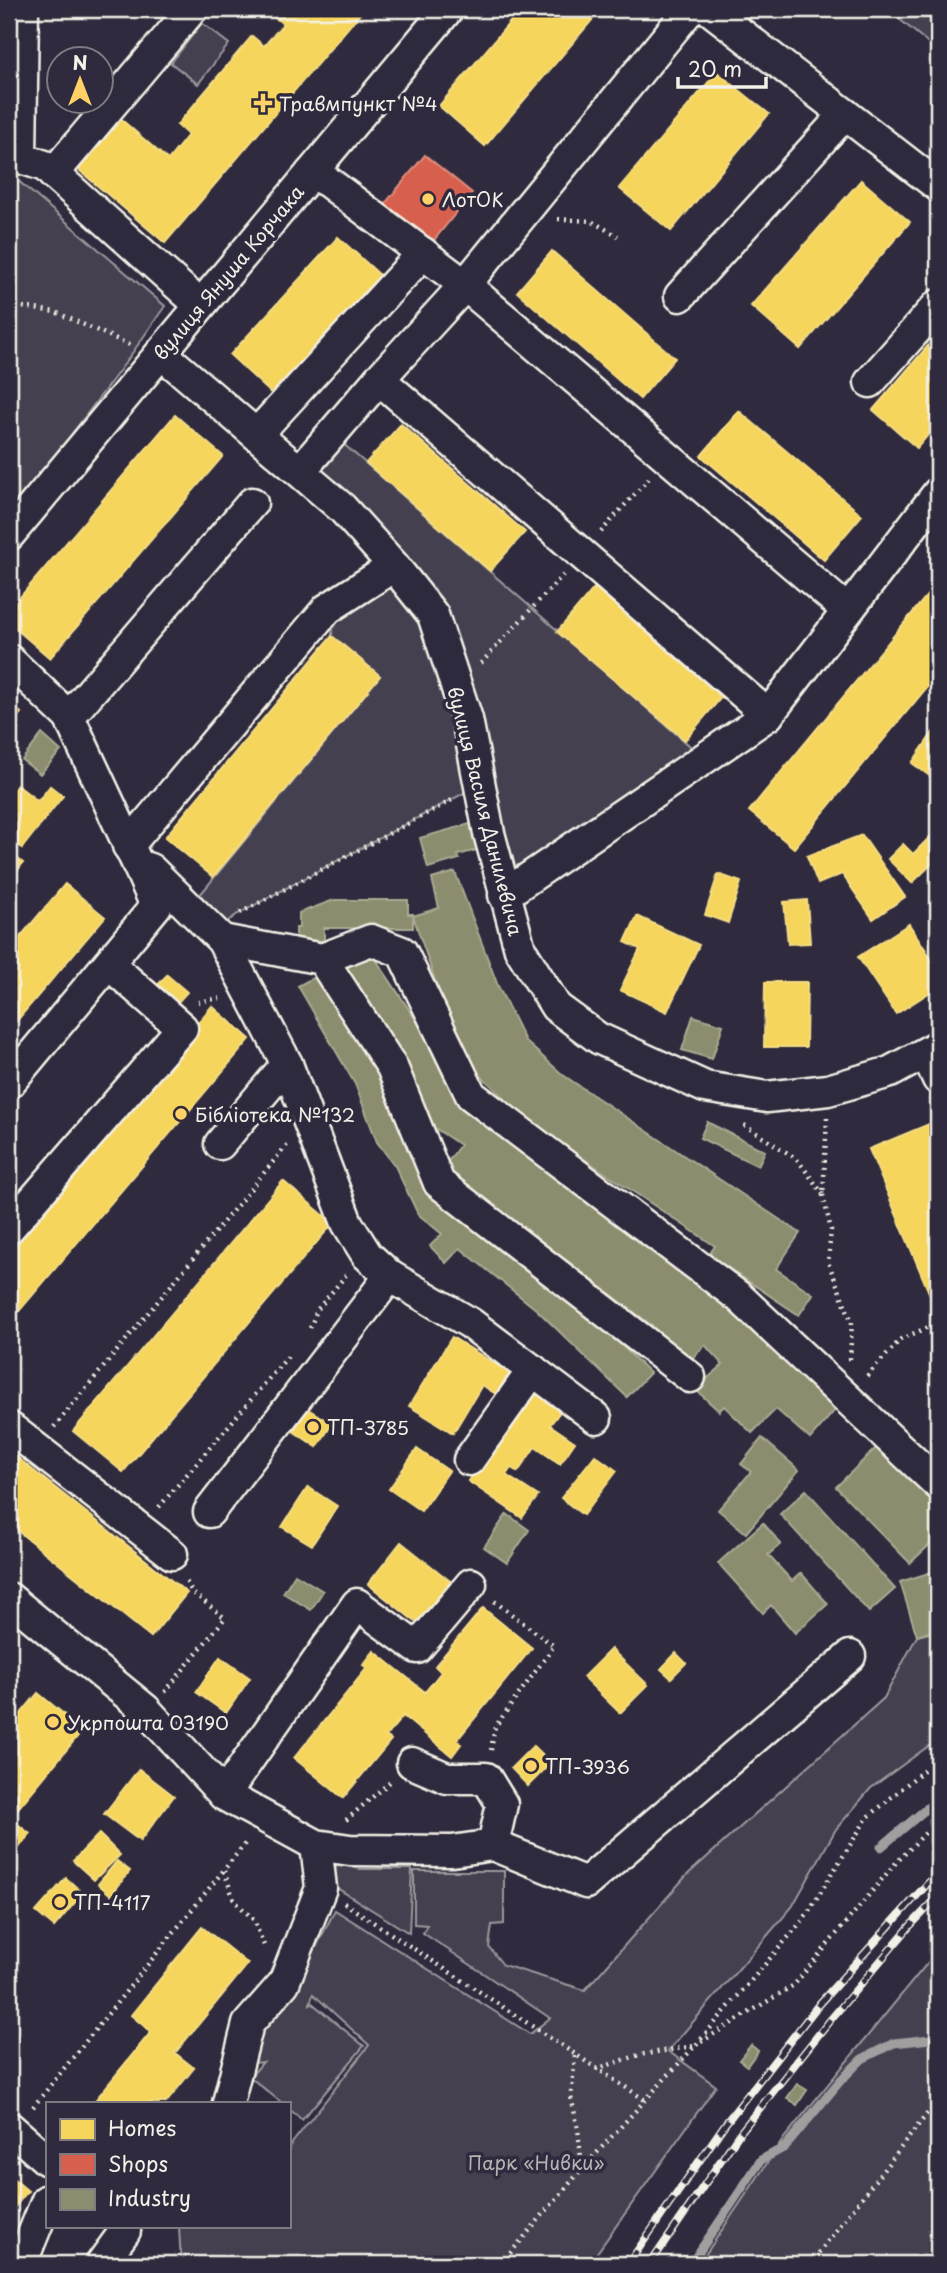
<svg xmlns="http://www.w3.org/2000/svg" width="947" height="2273" font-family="'Playpen Sans',sans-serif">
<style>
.green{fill:#454050;stroke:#9c989c;stroke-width:2}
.homes{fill:#f6d55c;stroke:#f5dd86;stroke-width:2}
.shops{fill:#d6604d;stroke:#df8c7c;stroke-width:2}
.industry{fill:#8c8c6e;stroke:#abaa93;stroke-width:2}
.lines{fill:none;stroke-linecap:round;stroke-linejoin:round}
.stream{stroke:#a19ea0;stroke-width:9}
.minor-casing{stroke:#f4f1e8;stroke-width:35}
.path{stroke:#f4f1e8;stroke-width:4.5;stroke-dasharray:2 5;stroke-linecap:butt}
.minor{stroke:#2f2a3d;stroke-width:30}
.rail-casing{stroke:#f4f1e8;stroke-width:8}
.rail{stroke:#2f2a3d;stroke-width:5;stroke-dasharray:16;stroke-linecap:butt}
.poi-dot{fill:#ffd166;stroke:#2f2a3d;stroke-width:2.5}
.labels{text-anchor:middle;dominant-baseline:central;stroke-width:7;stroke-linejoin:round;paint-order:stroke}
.poi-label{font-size:19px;fill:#f4f1e8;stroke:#2f2a3d;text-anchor:start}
.street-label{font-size:19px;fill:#f4f1e8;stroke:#2f2a3d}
.park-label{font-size:19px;fill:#b7b3b3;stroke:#2f2a3d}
</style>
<rect width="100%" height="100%" fill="#2f2a3d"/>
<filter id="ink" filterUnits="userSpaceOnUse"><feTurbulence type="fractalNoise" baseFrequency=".0143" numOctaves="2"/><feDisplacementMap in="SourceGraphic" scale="14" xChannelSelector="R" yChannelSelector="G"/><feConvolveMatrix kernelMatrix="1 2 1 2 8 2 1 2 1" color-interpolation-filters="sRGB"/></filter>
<g filter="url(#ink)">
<!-- green -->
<g class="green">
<polygon points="887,9 938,9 938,51"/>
<polygon points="202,23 229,44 198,84 171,63"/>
<polygon points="9,173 165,306 126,362 16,508 9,507"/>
<polygon points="332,434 705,759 510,892 479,785 236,915 214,933 190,907 380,676 332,636 334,604 394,565 300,471"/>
<polygon points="938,1631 938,1739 871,1788 836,1829 792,1907 668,2051 716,2086 589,2264 181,2264 179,2226 289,2226 289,2147 369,2045 313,1994 310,2004 312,2003 364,2046 302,2120 289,2109 289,2103 282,2103 250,2077 263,2062 254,2063 250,2050 266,2012 298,1983 335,1910 530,2034 550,2018 423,1933 427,1925 414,1924 414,1871 504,1871 504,1924 492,1925 489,1947 503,1965 585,1990 686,1876 884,1698 917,1636"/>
<polygon points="337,1864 361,1869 412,1869 409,1933 329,1883"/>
<polygon points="938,1950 938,2264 699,2264 784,2138"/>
</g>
<!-- homes -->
<g class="homes">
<polygon points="265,9 364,9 165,243 73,165 116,115 168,160 188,135 177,125 252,36 264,46 283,24"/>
<polygon points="521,9 595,9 599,12 485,146 439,106"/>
<polygon points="717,72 769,114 671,231 619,188"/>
<polygon points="861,180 910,222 800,349 751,306"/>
<polygon points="338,237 381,276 272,394 230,355"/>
<polygon points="552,251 675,358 640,399 517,292"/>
<polygon points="938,334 938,423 917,448 873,410"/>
<polygon points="739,411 862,515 824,560 701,456"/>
<polygon points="175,415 223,456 50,658 9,623 9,610"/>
<polygon points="401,424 525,532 490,571 366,463"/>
<polygon points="938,582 938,674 794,848 749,811"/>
<polygon points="596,586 724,694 685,740 557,632"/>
<polygon points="332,636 380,676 213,877 165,837"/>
<polygon points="9,703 21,713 9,728"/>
<polygon points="938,725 938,782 912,763"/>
<polygon points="17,785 38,801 50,786 63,796 22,848 9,838 9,796"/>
<polygon points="862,835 905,897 873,919 842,874 818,884 807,856"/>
<polygon points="931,836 938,843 938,858 912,883 888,859 903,844 913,854"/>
<polygon points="9,852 23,863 9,882"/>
<polygon points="718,874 741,882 728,923 705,915"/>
<polygon points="65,884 105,917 9,1030 9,950"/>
<polygon points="807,900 810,943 788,944 784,902"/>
<polygon points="637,916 699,945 667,1012 620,990 640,949 625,942"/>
<polygon points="909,924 938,969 938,987 896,1014 858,957"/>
<polygon points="167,975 187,992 176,1004 156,987"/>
<polygon points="765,982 807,982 806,1047 764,1047"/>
<polygon points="212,1006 250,1039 9,1323 9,1245"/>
<polygon points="929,1124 938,1146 938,1299 933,1302 869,1149"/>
<polygon points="283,1181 333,1223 123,1472 73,1431"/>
<polygon points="452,1337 509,1373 496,1394 482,1385 453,1433 409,1406"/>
<polygon points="533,1388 562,1409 550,1425 575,1442 560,1464 535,1447 518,1472 511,1468 506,1475 538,1496 522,1518 468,1481"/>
<polygon points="308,1409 332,1424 317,1447 293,1431"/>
<polygon points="417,1449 449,1471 421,1511 389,1489"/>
<polygon points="9,1451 187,1593 151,1637 9,1524"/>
<polygon points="595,1455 617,1471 583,1515 561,1498"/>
<polygon points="308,1487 337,1506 312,1545 282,1527"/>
<polygon points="401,1542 450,1581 417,1623 368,1584"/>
<polygon points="483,1608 532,1648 457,1740 461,1744 452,1756 403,1716 386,1736 391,1740 343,1798 294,1758 367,1668 363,1665 374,1651 425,1692 441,1672 435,1666"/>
<polygon points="611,1649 648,1685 620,1713 583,1677"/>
<polygon points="676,1653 686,1663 671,1678 661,1669"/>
<polygon points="220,1657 250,1678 226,1713 196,1692"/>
<polygon points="38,1693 83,1730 10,1818 30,1834 9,1860 9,1728"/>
<polygon points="533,1746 551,1763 528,1786 511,1768"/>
<polygon points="139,1769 174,1796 140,1841 104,1814"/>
<polygon points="99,1834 120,1855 94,1880 73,1861"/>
<polygon points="117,1861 130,1871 111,1895 98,1884"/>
<polygon points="66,1878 83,1893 54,1927 36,1912"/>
<polygon points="202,1927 248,1964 175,2053 194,2068 166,2103 93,2103 151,2032 131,2015"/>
<polygon points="9,2175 28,2191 9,2214"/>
</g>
<!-- shops -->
<polygon class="shops" points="425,155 472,193 430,245 383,206"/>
<!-- industry -->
<g class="industry">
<polygon points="42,734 61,751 40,774 22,760"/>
<polygon points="477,822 484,848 458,855 459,859 428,868 420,838"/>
<polygon points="455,872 498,986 525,1041 563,1075 800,1233 776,1269 813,1294 799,1315 709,1255 715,1246 530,1123 476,1071 444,1006 413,916 439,908 432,879"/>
<polygon points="334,900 408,900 408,914 413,914 413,928 324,928 324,941 296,941 296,928 299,928 299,913"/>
<polygon points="369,949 426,1035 460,1107 731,1310 835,1410 810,1439 776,1409 752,1433 724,1406 719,1411 695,1389 723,1365 705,1345 688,1363 650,1333 654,1327 444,1167 460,1145 432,1126 396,1046 341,963"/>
<polygon points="318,975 381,1073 398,1124 415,1145 650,1373 627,1397 537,1310 460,1248 446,1263 430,1246 442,1234 418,1214 395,1166 377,1142 355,1084 298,986"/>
<polygon points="693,1016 723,1025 712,1059 682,1050"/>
<polygon points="707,1122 765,1151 758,1166 700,1138"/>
<polygon points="762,1438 799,1470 746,1533 718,1510 751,1472 741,1464"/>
<polygon points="879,1445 938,1506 938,1537 910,1563 836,1487"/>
<polygon points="806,1490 895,1589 869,1612 780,1514"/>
<polygon points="507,1514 529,1530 507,1563 484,1547"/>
<polygon points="763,1523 781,1544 768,1555 792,1581 801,1573 828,1604 795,1633 771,1605 763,1613 718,1563"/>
<polygon points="938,1570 938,1629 917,1636 900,1582"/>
<polygon points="295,1574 323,1591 311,1610 283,1593"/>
<polygon points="751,2045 758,2051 747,2066 739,2060"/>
<polygon points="797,2084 807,2090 797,2105 787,2098"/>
</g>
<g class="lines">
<!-- stream -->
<g class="stream">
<polyline points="881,1847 938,1799"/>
<polyline points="691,2264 761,2160 785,2147 840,2081 862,2059 894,2043 931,2039"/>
</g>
<!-- minor casing -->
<g class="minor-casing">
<g id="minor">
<polyline points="23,9 21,158 45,166 200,305"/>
<polyline points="709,9 938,186"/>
<polyline points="311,173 328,182 465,285 847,610"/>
<polyline points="53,174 192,9"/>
<polyline points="680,296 845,114"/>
<polyline points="161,353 342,508 394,566 433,615 467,719 489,833 520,949 556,1007 598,1038 705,1087 767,1097 828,1090 890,1072 938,1046"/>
<polyline points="379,379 768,715"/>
<polyline points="870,382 938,305"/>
<polyline points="257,434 423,253"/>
<polyline points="300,471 379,379 465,285 690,9"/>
<polyline points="9,535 448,9"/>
<polyline points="9,660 69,717 138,865 150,869 222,940 287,1064 347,1223 367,1255 390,1276 470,1323 596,1418"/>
<polyline points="69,717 252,503"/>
<polyline points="128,846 327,609 394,566"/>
<polyline points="504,895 768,715 938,493"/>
<polyline points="222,940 322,959 392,1067 439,1183 690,1377"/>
<polyline points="322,959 371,940 402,952 471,1095 739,1297 938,1484"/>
<polyline points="926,1053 938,1079"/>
<polyline points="9,1083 156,906 138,865"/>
<polyline points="220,1144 287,1064"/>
<polyline points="9,1228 182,1028 109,964"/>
<polyline points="9,1427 172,1554"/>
<polyline points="469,1460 533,1370"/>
<polyline points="209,1512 390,1276"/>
<polyline points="9,1598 145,1709 224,1795 316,1845 350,1850 452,1851 493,1845"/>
<polyline points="412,1763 447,1778 486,1778 502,1804 493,1845"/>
<polyline points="224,1795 357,1604 417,1648 471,1584"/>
<polyline points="493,1845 586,1883 850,1656"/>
<polyline points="228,2103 248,2024 284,1983 321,1888 316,1845"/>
<polyline points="9,2127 47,2160"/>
<polyline points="21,2264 47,2200"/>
<polyline points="101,2264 125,2231 124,2226"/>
</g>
</g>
<!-- path -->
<g class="path">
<polyline points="558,219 591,221 618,236"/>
<polyline points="9,305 55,312 130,345"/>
<polyline points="601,532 649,478"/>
<polyline points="481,663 563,575"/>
<polyline points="240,913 454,799"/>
<polyline points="198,1002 220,998"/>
<polyline points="827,1118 823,1195 831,1230 828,1262 852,1322 850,1359 853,1362"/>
<polyline points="744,1125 797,1159 823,1194"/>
<polyline points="310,1328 317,1310 346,1275"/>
<polyline points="867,1376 901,1339 938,1323"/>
<polyline points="54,1427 287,1145"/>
<polyline points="159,1507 290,1354"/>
<polyline points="165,1692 225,1618 192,1592 185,1579"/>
<polyline points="491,1750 495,1727 554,1646 494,1601"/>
<polyline points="346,1820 390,1782"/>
<polyline points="224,1871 234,1900 254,1920 265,1948"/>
<polyline points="344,1903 645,2100"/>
<polyline points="701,2042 794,1985 893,1866 938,1820"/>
<polyline points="575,2056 571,2097 578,2128 582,2168"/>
<polyline points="596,2069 639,2055 694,2046"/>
<polyline points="33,2107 248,1840"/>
<polyline points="501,2264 582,2169 695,2046 803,1920 867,1818 938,1758"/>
<polyline points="810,2264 938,2100"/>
</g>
<!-- minor -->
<use href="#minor" class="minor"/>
<!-- rail casing -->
<g class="rail-casing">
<g id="rail">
<polyline points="628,2264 725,2124 819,2004 938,1872"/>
<polyline points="650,2264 739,2134 831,2019 910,1926 938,1897"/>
</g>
</g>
<!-- rail -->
<use href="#rail" class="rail"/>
</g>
</g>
<!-- markers -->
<g class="poi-dot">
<path d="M259.5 92.5h7v7h7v7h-7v7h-7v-7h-7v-7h7z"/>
<circle cx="428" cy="199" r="7"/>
<circle cx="181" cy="1114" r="7"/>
<circle cx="313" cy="1427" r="7"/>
<circle cx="53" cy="1722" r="7"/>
<circle cx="531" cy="1766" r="7"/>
<circle cx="60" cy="1902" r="7"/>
</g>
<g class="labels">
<!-- poi labels -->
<g class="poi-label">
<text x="279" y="103">Травмпункт №4</text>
<text x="442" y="199">ЛотОК</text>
<text x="195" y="1114">Бібліотека №132</text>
<text x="327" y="1427">ТП-3785</text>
<text x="67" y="1722">Укрпошта 03190</text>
<text x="545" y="1766">ТП-3936</text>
<text x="74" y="1902">ТП-4117</text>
</g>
<!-- street labels -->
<g class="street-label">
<text transform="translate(228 272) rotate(-50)">вулиця Януша Корчака</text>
<text transform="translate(486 811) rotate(76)">вулиця Василя Данилевича</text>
</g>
<!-- park labels -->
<g class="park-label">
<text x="536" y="2162">Парк «Нивки»</text>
</g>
</g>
<!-- margin -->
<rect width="947" height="2273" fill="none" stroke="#2f2a3d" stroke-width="35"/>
<rect x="18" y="18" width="912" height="2238" fill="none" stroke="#f4f1e8" stroke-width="2.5" filter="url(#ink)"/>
<!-- legend -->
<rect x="46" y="2102" width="245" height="126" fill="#2f2a3d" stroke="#7e7a81" stroke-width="2"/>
<rect x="60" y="2119" width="35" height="21" fill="#f6d55c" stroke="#7e7a81" stroke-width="2"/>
<text x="108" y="2136" font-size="21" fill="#f4f1e8">Homes</text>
<rect x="60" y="2154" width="35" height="21" fill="#d6604d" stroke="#7e7a81" stroke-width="2"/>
<text x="108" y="2172" font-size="21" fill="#f4f1e8">Shops</text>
<rect x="60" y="2189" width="35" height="21" fill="#8c8c6e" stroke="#7e7a81" stroke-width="2"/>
<text x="108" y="2206" font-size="21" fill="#f4f1e8">Industry</text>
<!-- north arrow -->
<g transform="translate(80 80)"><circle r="33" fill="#2f2a3d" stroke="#7e7a81" stroke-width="2"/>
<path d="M0-5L12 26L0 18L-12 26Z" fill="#ffd166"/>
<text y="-10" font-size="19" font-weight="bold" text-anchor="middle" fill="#f4f1e8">N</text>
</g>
<!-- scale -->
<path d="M678 77v10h88v-10" fill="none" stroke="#f4f1e8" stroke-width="3.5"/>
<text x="688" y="77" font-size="21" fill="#f4f1e8" stroke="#2f2a3d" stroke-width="5" paint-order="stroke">20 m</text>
</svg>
